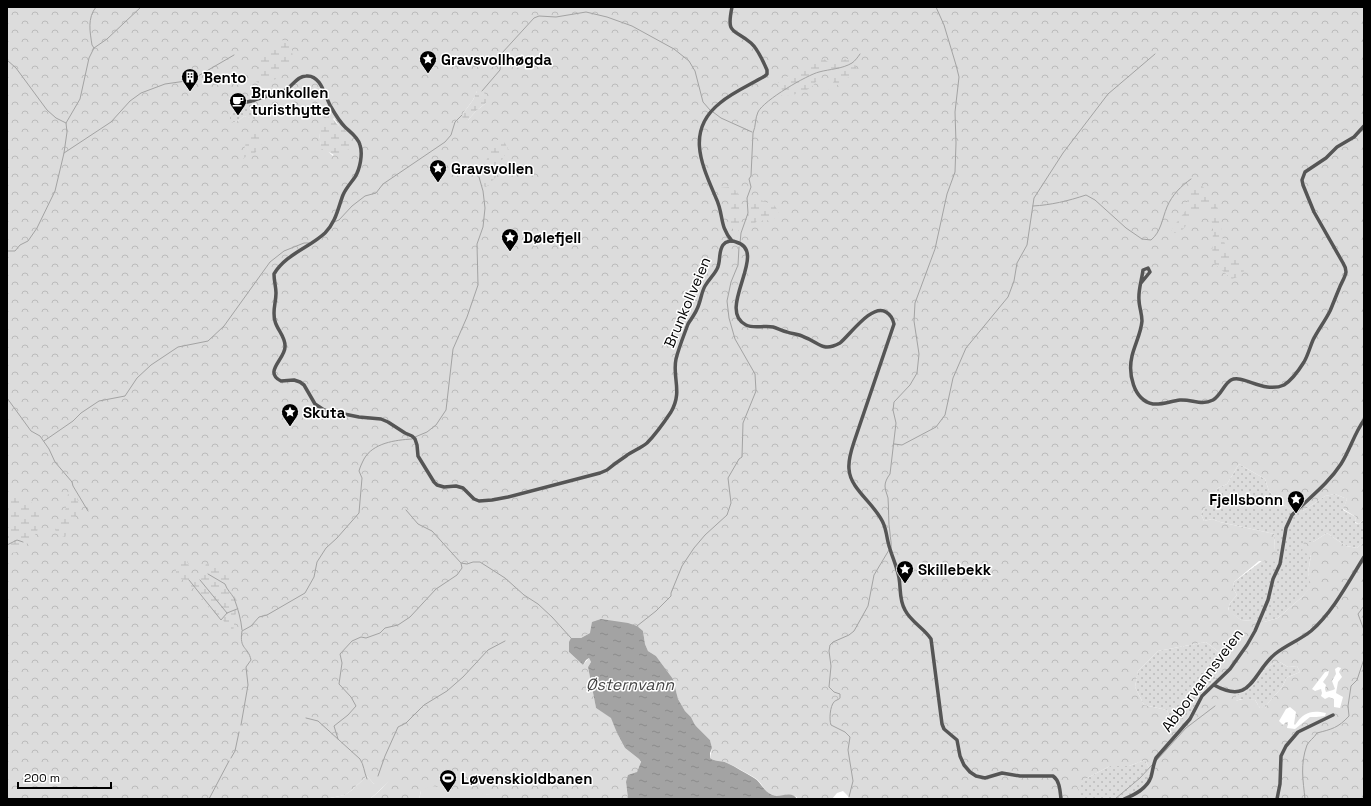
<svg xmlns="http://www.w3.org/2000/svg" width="1371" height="806" font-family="'Space Grotesk',sans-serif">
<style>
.green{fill:url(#green-dots)}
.forest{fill:url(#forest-crowns);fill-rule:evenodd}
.wetland{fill:url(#wetland-marsh)}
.pitch{fill:#dcdcdc}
.water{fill:url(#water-ripples)}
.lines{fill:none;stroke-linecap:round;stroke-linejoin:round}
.stream{stroke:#a3a3a3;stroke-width:1}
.minor{stroke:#555;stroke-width:3.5}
.labels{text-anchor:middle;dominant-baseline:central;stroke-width:3;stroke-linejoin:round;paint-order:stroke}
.poi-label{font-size:15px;font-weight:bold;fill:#000;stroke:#fff;text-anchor:start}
.street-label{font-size:15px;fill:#000;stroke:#fff}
.water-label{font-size:16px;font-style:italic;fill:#444;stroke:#fff}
</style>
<defs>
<pattern id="green-dots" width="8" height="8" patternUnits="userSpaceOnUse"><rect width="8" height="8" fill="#dcdcdc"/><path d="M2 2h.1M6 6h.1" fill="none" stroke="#bbb" stroke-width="1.8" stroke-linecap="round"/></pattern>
<pattern id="forest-crowns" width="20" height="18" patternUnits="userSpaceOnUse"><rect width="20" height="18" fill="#dcdcdc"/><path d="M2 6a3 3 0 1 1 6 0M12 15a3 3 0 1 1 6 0" fill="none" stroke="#bbb"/></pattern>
<pattern id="wetland-marsh" width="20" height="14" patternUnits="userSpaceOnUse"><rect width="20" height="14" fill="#dcdcdc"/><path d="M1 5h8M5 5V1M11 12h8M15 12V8" fill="none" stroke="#bbb"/></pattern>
<pattern id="water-ripples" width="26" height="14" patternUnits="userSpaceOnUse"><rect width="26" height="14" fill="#a3a3a3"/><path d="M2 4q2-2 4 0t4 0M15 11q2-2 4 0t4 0" fill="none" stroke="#8b8b8b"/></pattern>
</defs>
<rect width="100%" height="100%" fill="#fff"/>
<!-- green -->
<g class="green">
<polygon points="242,101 255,101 258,109 255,120 244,116 238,121 230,124 230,116"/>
<polygon points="1239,464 1265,479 1269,491 1279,502 1293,511 1303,511 1325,496 1335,494 1347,499 1343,510 1356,517 1355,523 1359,524 1364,519 1364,542 1357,548 1346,546 1327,533 1313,542 1308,573 1312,586 1302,597 1278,618 1264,622 1241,620 1228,611 1230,603 1237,595 1233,588 1234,582 1275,551 1274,534 1220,522 1212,519 1204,521 1201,514 1218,488 1227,484"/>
<polygon points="1206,642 1225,657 1215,679 1203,691 1188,718 1178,727 1170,718 1167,710 1144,705 1135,687 1138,671 1158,651"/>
<path d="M1276 662H1280L1288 667 1297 666 1300 672 1286 678C1284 689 1270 698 1265 708H1260L1255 700 1241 699 1236 701 1235 695 1245 692 1253 685 1266 668Z"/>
<path d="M1145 760 1150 770C1148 774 1148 779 1146 782 1133 804 1103 799 1082 799L1076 786 1089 777 1110 766H1129Z"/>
</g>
<!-- forest -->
<path class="forest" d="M7 7H1364V519L1359 524 1355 522 1356 517 1343 509 1347 499 1335 494 1325 496 1303 511H1293L1279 502 1269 491 1265 479 1239 464 1227 484 1218 488 1201 514 1204 521 1212 519 1220 522 1274 534 1275 551 1281 556 1280 562 1259 561 1234 582 1233 588 1237 595 1230 603 1228 610 1241 620 1264 622 1278 618 1302 597 1311 586 1308 573 1311 555 1302 552 1304 542H1313L1327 533 1346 546 1357 548 1364 542V799H1119C1122 798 1125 798 1128 796 1140 792 1146 782 1150 770L1145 760 1129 766H1110L1089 777 1077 786 1082 799H851L843 791 837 793 832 799H797V797C785 793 779 799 772 796 764 792 762 782 755 778 746 773 737 767 727 763 721 760 715 762 710 758L712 748 710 740 695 725 691 717 685 711 678 699 673 679 656 656 648 651 645 644 643 631 590 633 581 638H571L569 652 583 665 589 658 591 662 588 667 596 708 612 718 617 733 625 748 639 759 641 763 637 772 626 783 628 799H490V795L421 791 419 799H369C374 797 385 785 390 780L374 784 367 776 352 790 345 795 325 799H7ZM477 91 486 103 476 111 468 120 462 115 473 100ZM242 101H255L258 109 255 119 244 116 238 121 230 123V116ZM334 118 340 127 333 156 321 145 319 134ZM1206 642 1225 657 1215 679 1203 691 1188 718 1178 727 1170 718 1167 710 1144 705 1135 687 1138 671 1158 651ZM1276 662H1280L1288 667 1297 666 1300 672 1286 678C1284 689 1270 698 1265 708H1260L1255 700C1249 699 1243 698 1236 701V695L1245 692 1253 685 1266 668ZM1338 667 1341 668 1339 672 1342 677 1338 682 1336 693 1343 697 1340 708 1334 707V699L1329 697 1325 699 1321 696 1322 693 1321 689 1315 691 1312 689 1325 672 1329 671 1328 675 1323 682 1326 685 1325 689 1326 692 1333 690 1335 689 1332 681 1336 674 1335 669ZM1290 707 1296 712 1294 724 1295 725C1304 712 1311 710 1326 713L1325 716 1317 717H1310L1295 729 1287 728 1288 722H1286L1283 725 1279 721 1286 709Z"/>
<!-- wetland -->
<g class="wetland">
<path d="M283 40 291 42 293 58 278 78 261 86 256 81C258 59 262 49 283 40Z"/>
<path d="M824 59 828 62 848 59 857 68 854 74 839 83 832 92 828 91 834 81 830 76V72L827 68H822C815 91 805 92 783 97L780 93 782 89 778 83 780 81 805 66Z"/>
<polygon points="477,91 482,91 486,95 486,103 476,111 468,120 463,120 462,115 473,100"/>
<path d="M326 115H330L337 124 347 132 350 138V144L346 154C335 158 332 153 322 149 319 138 316 123 326 115Z"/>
<path d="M259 131 261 133V136L263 142 255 153 248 155 243 159C244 147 246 136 259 131Z"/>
<polygon points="499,139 505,143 508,149 501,162 496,177 486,187 479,184 492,143"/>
<path d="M1197 182C1209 190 1218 205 1221 218 1222 226 1220 232 1223 240 1228 251 1239 259 1244 271L1240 276 1232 279 1217 266 1212 260 1213 229 1211 217 1208 209C1203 212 1195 214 1191 219 1185 226 1184 232 1174 233L1171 230 1186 210 1189 188 1192 183Z"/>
<path d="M729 187C733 189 737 190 739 195 742 202 740 224 738 232H735L728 221 732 205 728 196 722 193 720 188Z"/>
<polygon points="761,200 774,205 779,212 773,220 757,221 750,228 747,228 746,225 748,206 753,201"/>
<path d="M71 491C87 502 73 524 65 537L59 535 55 530 66 508 68 493Z"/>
<path d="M11 495 19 496 36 505 41 514 37 532 31 540 17 552 11 553C4 545 6 533 11 525L7 501Z"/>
<polygon points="182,558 187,561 193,576 201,579 206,564 213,564 230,579 229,587 239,604 235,616 233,633 222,619 209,608 197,591 176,575 176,568"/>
</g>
<!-- pitch -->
<g class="pitch">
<path d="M384 774 389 776 391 780C385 784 374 797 369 799H325L345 795 352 790 367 776 374 784Z"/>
<polygon points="432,786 490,795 490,799 419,799 421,791"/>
</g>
<!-- water -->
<path class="water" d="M601 619 628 623 637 626 643 631 645 644 648 651 656 656 673 679 678 699 685 711 691 717 695 725 710 740 712 748 710 753V758C715 762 721 760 727 763 736 767 745 773 754 778 761 782 764 792 772 795 780 799 791 789 797 799H628L626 782 628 775 637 772 641 762 639 759 625 748 617 733 611 718 596 708 588 667 591 662 589 658 586 660 583 665 569 652V642L571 638H581L590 633 592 622Z"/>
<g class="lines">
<!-- stream -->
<g class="stream">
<path d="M94 48 92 45C90 32 87 18 96 7"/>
<polyline points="7,60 16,68 47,110 56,118 66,123"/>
<polyline points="482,91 500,70 502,53 534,18 539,16 556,17 586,12 607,17 632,26 674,49 689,61 695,71 703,102 710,110"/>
<polyline points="713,112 721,118 752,132"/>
<polyline points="64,153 111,122 130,101 141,93 165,84 186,81 198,76 234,55"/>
<path d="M1033 206C1051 205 1068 201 1086 195L1095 200 1126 228 1142 239 1151 240C1161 232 1162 219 1167 207 1172 195 1181 186 1191 179"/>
<polyline points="334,222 339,220 352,206 365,196 376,193 383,184 445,142 451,135 455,122 462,115"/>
<path d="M740 243 741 233 748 213 747 198 751 187 749 179 751 176 753 133C756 126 755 118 758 112 764 100 807 75 819 72 830 69 842 69 852 63 855 61 858 57 860 54"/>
<polyline points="7,251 15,251 20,245 28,241 37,228 55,191 64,153 67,132 66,123 80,99 89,58 94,48 107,39 141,7"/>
<polyline points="7,398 31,431 40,436 49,449 55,462 72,482 73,486 88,511"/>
<polyline points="415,437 427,432 436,425 446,410 453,349 467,317 478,285 477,244 483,227 485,208 483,191 479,177"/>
<polyline points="44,441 73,421 81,413 99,401 125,396 137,378 151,365 178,347 208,341 224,326 270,262 284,251 304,243 309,243"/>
<polyline points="894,444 902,445 936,427 945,415 953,378 966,348 1008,297 1014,281 1017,263 1027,245 1034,198 1063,153 1108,94 1155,54"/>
<polyline points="406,510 418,524 432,531 461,563 467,564 473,562 480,562 505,578 524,595 538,604 552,617 571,638"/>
<polyline points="7,545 17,540 23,542"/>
<path d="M891 548C892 543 890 538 890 533 888 522 889 510 888 498 887 494 885 490 885 486 885 482 887 478 890 474L896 423 893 410 894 402 910 385 917 373 919 354 914 321 915 303 935 249 947 194 955 172 956 143 955 112 959 77 956 65 944 25 936 7"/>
<path d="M208 574 225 584C227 590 231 593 234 598 238 609 241 619 242 630"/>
<polyline points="189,580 221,620 227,613 237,609"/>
<polyline points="200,580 227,613"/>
<polyline points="1364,606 1358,614 1364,630"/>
<polyline points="637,626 656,611 671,596 671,593 682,566 694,548 705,535 727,515 731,503 728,478 739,459 742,457 743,423 756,391 755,374 735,339 729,318 727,301 731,282 738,265 739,247"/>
<path d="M306 718 318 721 360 759C364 765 364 772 367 779"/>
<path d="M241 725 248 685 246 667 251 660C248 646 239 650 242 631L251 626 259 617 267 615 305 593 314 577 317 562 326 548 337 538 359 513 362 478 359 471C360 467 362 463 364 459 373 443 395 440 412 439"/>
<polyline points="338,739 334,726 348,715 356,706 351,697 339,684 342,663 340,654 352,641 361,637 366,638 380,633 385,628 398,625 410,617 436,589 457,575 462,568 461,563"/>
<polyline points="231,758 235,751 239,732"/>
<polyline points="1157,760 1186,728 1215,706"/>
<polyline points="378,776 385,756 398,727 406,723 424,705 447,691 463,677 488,650 505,641"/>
<path d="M849 797 853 781 848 750 850 737 845 732 831 725C829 720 830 706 834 702 834 701 840 699 840 698V694L834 692 829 687 831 666 829 651 830 645 833 642 849 635 854 631 868 606 874 575 889 550"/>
<polyline points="209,799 229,761"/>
<polyline points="1115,799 1140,778 1152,765"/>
<path d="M1305 799C1303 780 1300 764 1307 745 1309 741 1314 738 1317 733 1332 729 1338 728 1349 716L1348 706 1351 686 1357 680 1364 659"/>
</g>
<!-- minor -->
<g class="minor">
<path d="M247 102C254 101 260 98 267 96 273 94 279 93 284 91 292 87 297 76 306 76 321 74 325 97 331 107 335 114 339 121 345 127 350 132 358 137 360 145 363 154 360 169 355 177 351 183 346 188 343 195 338 208 336 222 325 233 309 248 286 254 274 274 274 281 276 287 276 293 276 303 272 311 275 321 277 330 286 337 285 347 285 359 263 372 281 381L294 380 300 382 304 385 315 404 324 410 359 417 381 419 388 422 405 433 412 436 415 439 417 445 418 456 434 482 437 485 444 487 456 486 463 488 474 499 479 501 492 500 508 497 600 473 607 470C613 465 620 460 626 456 633 451 641 448 647 443 655 435 665 421 671 412 683 391 672 378 676 359 679 347 684 335 688 324 691 319 695 314 697 309 701 301 701 293 705 286 709 279 714 275 717 269 721 262 718 252 723 245 726 241 732 240 736 242 770 251 715 310 746 325 754 329 764 325 773 327 777 328 782 331 787 332 792 334 799 334 804 337 819 342 822 353 840 343 850 335 872 303 886 312 891 315 893 319 894 324L854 442C851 451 848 460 849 469 850 490 877 505 884 525 887 533 887 541 890 549 893 559 897 567 899 578 901 589 899 600 905 610 911 622 924 628 931 639L942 724 944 729 957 740 960 756 964 765 970 772 976 776 985 778 1002 773 1020 776H1053C1060 781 1060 791 1061 799"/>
<path d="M732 241C719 226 724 215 716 198 702 165 685 131 720 103 733 92 750 85 765 76L767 74V70C763 61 758 49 751 43 734 28 726 36 732 7"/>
<path d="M1141 283 1150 272 1148 268 1143 270C1142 279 1138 290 1139 300 1139 307 1142 313 1142 321 1141 333 1135 344 1132 356 1128 373 1133 400 1153 404 1162 405 1171 401 1180 400 1192 399 1201 406 1213 400 1221 395 1224 384 1231 380 1243 374 1264 394 1284 385 1292 380 1299 370 1304 362 1308 355 1310 347 1313 340 1318 330 1325 321 1330 311 1333 304 1336 296 1339 289 1341 283 1345 278 1346 272 1346 269 1345 266 1343 263L1314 212 1303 185 1302 180 1305 172 1326 158 1337 147 1354 137 1364 126"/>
<path d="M1214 685C1252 706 1252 673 1275 654 1286 645 1300 640 1311 631 1333 612 1349 581 1364 557"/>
<path d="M1124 799C1134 795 1147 789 1151 777 1153 770 1153 765 1156 758L1190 719 1202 696 1230 669 1247 645 1255 631 1268 600 1273 579 1280 564 1286 528 1292 515C1309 498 1328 484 1341 464 1350 450 1354 434 1364 420"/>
<polyline points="1277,799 1280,784 1281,756 1286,746 1298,732 1333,715"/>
</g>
</g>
<!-- icons -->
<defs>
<g id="sight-pin" transform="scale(0.9)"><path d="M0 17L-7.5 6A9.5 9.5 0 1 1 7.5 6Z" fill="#000" stroke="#fff"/><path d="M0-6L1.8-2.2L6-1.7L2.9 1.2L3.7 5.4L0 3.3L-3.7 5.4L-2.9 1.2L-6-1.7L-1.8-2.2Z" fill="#fff"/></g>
<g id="building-pin" transform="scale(0.9)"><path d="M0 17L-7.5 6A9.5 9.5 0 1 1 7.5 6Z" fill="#000" stroke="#fff"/><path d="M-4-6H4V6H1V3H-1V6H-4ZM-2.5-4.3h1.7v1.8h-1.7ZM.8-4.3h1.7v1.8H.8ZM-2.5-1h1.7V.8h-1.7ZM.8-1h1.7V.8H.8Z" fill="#fff"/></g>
<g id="cafe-pin" transform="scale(0.9)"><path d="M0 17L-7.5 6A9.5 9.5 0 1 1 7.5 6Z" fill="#000" stroke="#fff"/><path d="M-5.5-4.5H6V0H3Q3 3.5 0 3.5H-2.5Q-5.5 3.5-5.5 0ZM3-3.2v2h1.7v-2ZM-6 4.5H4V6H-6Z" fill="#fff"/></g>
<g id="stadium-pin" transform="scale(0.9)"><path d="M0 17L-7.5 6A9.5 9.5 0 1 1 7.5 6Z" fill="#000" stroke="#fff"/><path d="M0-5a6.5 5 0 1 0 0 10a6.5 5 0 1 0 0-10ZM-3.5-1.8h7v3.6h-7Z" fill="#fff"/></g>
</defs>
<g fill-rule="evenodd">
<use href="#sight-pin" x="428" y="59"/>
<use href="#building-pin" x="190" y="77"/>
<use href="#cafe-pin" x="238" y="101"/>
<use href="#sight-pin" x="438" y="168"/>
<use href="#sight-pin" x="510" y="237"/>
<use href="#sight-pin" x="290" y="412"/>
<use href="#sight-pin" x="1296" y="499"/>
<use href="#sight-pin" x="905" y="569"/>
<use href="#stadium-pin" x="448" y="778"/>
</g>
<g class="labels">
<!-- poi labels -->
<g class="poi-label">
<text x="441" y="59">Gravsvollhøgda</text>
<text x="203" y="77">Bento</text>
<text x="251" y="92">Brunkollen<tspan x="251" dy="17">turisthytte</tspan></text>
<text x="451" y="168">Gravsvollen</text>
<text x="523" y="237">Dølefjell</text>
<text x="303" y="412">Skuta</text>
<text x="1283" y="499" text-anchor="end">Fjellsbonn</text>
<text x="918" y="569">Skillebekk</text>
<text x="461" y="778">Løvenskioldbanen</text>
</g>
<!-- street labels -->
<g class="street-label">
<text transform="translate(687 302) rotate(-67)">Brunkollveien</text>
<text transform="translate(1202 680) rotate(-53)">Abborvannsveien</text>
</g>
<!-- water labels -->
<g class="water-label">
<text x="630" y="684">Østernvann</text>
</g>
</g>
<!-- border -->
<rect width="1371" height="806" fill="none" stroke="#000000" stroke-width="16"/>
<!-- scale -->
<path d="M18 782v6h93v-6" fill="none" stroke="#000000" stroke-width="2"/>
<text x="24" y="782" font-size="12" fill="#000000" stroke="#ffffff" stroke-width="3" paint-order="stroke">200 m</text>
</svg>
